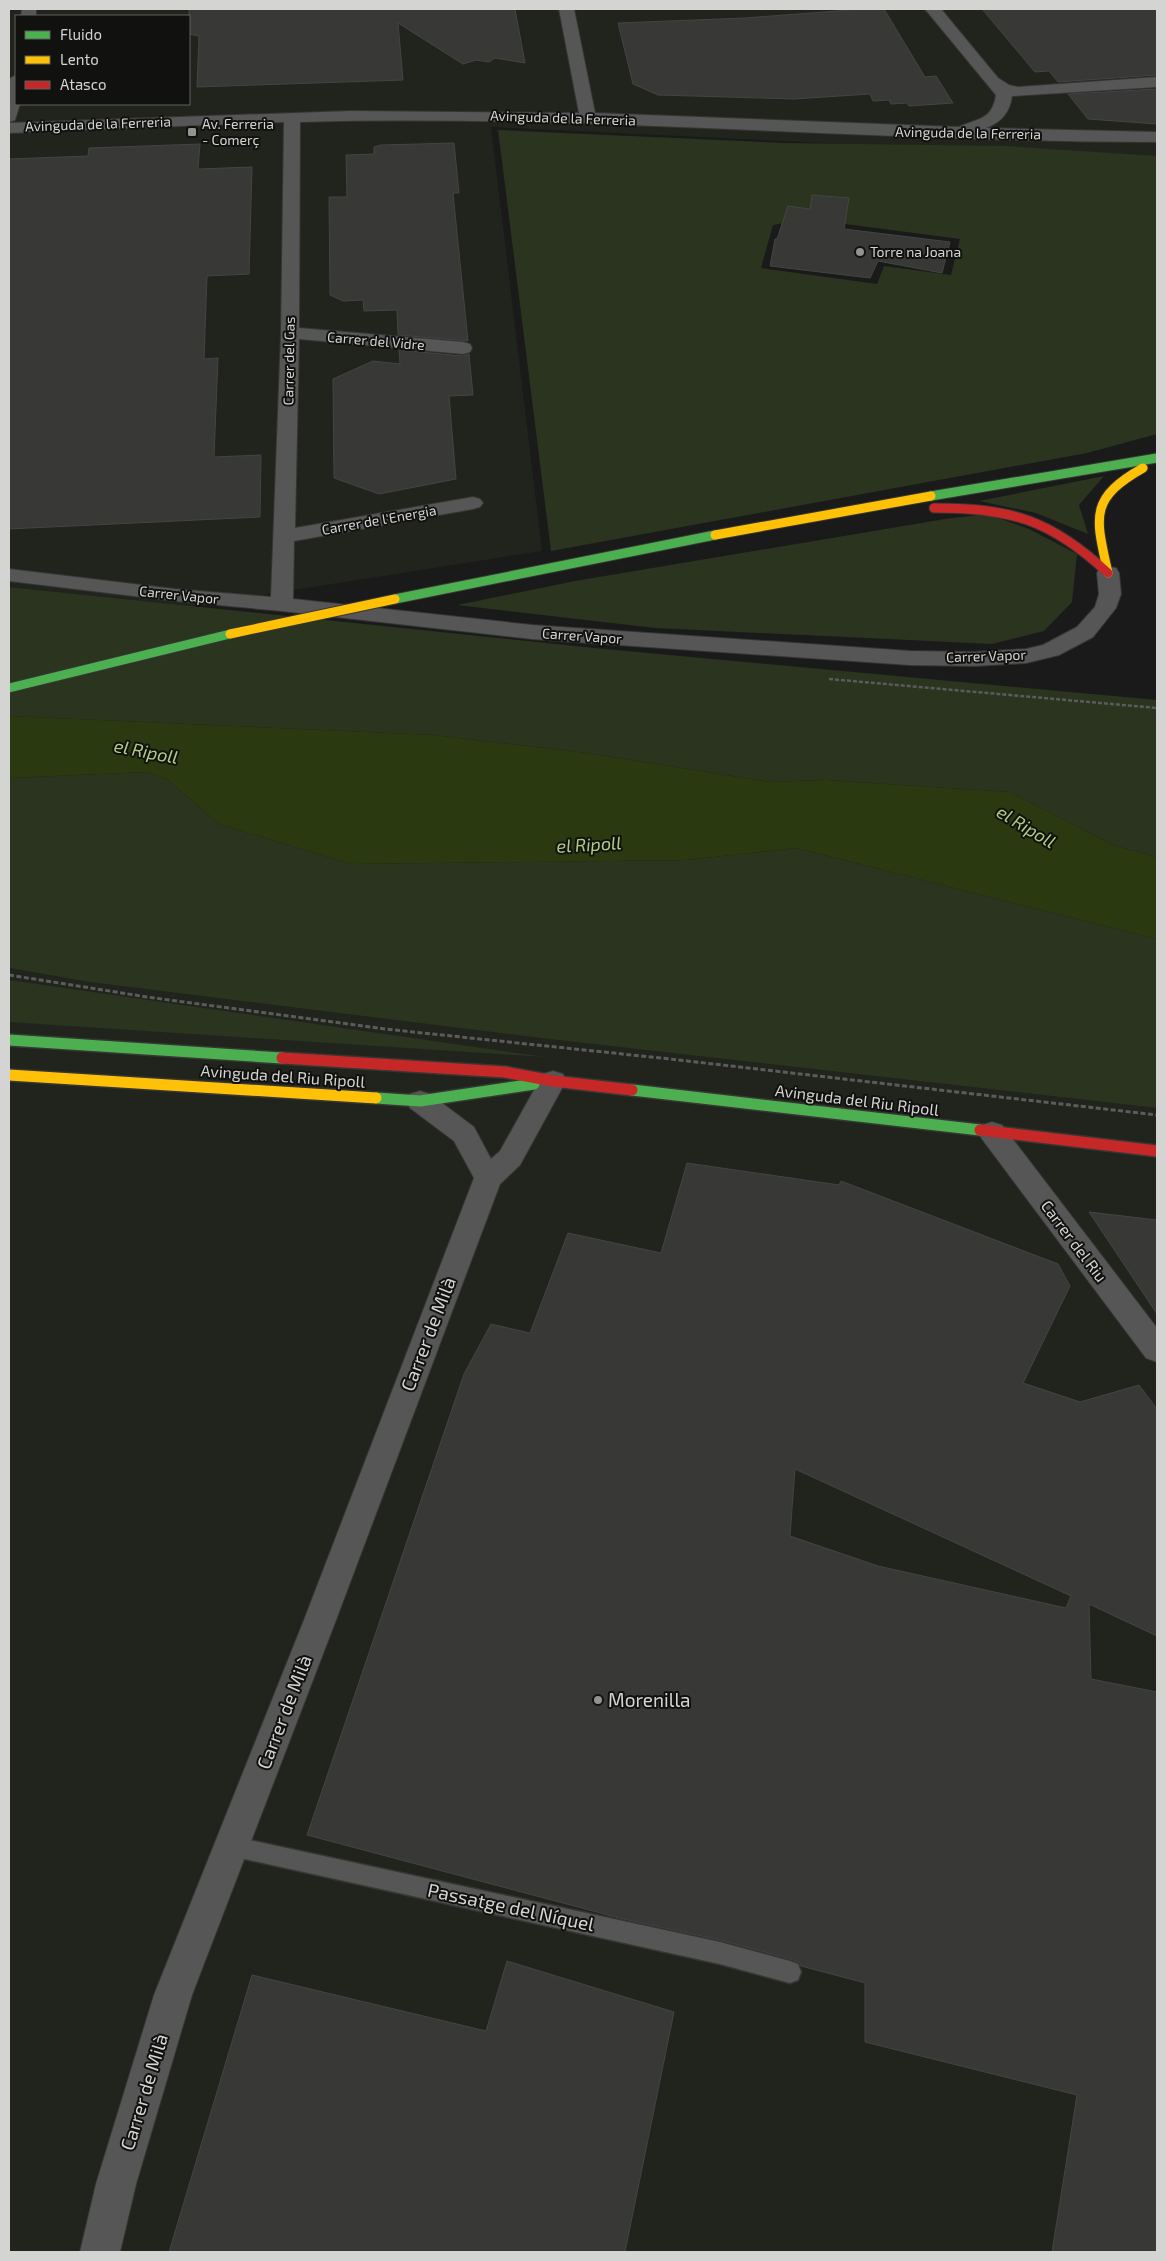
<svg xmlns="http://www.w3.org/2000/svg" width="1166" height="2261" font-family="'Exo 2',sans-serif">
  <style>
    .built { fill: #21241d; fill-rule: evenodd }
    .green { fill: #2b341e; fill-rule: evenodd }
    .water { fill: #2b3911 }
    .building { fill: #383837; stroke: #444; fill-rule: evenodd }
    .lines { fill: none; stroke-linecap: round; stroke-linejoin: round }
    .lane-casing { stroke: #363735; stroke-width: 3 }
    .street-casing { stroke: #363735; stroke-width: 2 }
    .fast-far1-casing { stroke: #363735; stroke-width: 11 }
    .fast-casing { stroke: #363735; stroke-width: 14 }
    .slow-far1-casing { stroke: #363735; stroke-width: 11 }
    .slow-casing { stroke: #363735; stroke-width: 14 }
    .jam-far1-casing { stroke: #363735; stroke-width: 11 }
    .jam-casing { stroke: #363735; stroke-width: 14 }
    .path-far1 { stroke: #5b5b5b; stroke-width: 2.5; stroke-dasharray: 4 2; stroke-linecap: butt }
    .path { stroke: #5b5b5b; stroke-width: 3; stroke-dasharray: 5 2.5; stroke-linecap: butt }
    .lane { fill: #565656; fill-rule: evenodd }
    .street { fill: #565656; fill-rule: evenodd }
    .fast-far1 { stroke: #4caf50; stroke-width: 9 }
    .fast { stroke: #4caf50; stroke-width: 11 }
    .slow-far1 { stroke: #ffc107; stroke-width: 9 }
    .slow { stroke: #ffc107; stroke-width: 11 }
    .jam-far1 { stroke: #c62828; stroke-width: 9 }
    .jam { stroke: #c62828; stroke-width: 11 }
    .fast-bridge-casing { stroke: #363735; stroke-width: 11; stroke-linecap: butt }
    .slow-bridge-casing { stroke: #363735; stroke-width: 11; stroke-linecap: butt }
    .fast-bridge { stroke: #4caf50; stroke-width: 9 }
    .slow-bridge { stroke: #ffc107; stroke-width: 9 }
    .poi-dot { fill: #939492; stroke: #111210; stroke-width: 2 }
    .labels { text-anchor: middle; stroke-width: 4; stroke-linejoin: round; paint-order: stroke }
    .far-street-label { font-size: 14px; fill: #d4d5d3; stroke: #111210 }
    .far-poi-label { font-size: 14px; fill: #d4d5d3; stroke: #111210; text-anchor: start }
    .street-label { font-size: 16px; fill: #d4d5d3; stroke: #111210 }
    .water-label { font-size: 18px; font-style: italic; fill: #b0cc84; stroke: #111210 }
    .near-street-label { font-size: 19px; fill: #d4d5d3; stroke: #111210 }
    .near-poi-label { font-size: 19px; fill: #d4d5d3; stroke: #111210; text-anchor: start }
  </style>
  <rect width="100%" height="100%" fill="#1a1a1a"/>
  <path class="built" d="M9,9H1157V159L491,127L542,551L191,606L9,587ZM16,16H189V104H16Z
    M9,968L89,982L540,1038L1157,1108V2252H9Z"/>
  <path class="green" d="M498,130L785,143L1005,146L1157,156V434L1087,453L551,551ZM807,219L960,239L951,275L884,266L877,284L761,268L773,225Z
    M1104,476L1079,505L1088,534L1036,513L979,501Z
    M987,514L1029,529L1077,554L1072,602L1044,631L992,644L655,628L457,605L575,581L945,519Z
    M9,587L584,647L1157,700V857L1113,845L1010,792L825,780L770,782L587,753L433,735L9,716Z
    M146,772L167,779L219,824L351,864L687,860L796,848L1157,939V1108L540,1038L89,982L9,968V778Z
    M9,980L545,1057L9,1022Z"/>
  <path class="water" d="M9,716L433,735L587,753L770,782L825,780L1010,792L1113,845L1157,857V939L796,848L687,860L351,864L219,824L167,779L146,772L9,778Z"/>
  <path class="building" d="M189,9H515L525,63L495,58L489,62L476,60L463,64L398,23L403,80L197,87L199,36L189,34Z
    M863,9H884L925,77L936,76L953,103L909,106L907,103L891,104L889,100L873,101L870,94L794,99L658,95L633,84L618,23L745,18Z
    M982,9H1157V75L1058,82L1049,71L1035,72Z
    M1157,89V124L1088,119L1068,94Z
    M454,143L459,193H453L468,341L398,335L397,310L364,311L363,300L343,301L330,295L329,197H347L346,155L374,154V147L381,145Z
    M200,144L198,169L252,167L249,274L207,276L204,359L218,358L214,457L261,455L260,517L9,529V159L88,156L89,148Z
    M812,195L849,198L844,229L950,242L942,273L878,261L870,278L770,266L775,239H777L788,206L810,209Z
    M399,350L463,356L469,354L473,395L449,396L456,479L379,494L334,478L333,379L373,361L400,364Z
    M687,1163L839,1185L841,1181L1058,1264L1070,1286L1023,1383L1080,1402L1139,1385L1157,1409V1636L1089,1604L1091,1679L1157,1692V2252H1052L1077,2095L865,2042V1983L801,1966L799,1962L790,1959L720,1940L623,1919L307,1835L464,1374L491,1324L530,1333L568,1233L661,1253ZM795,1469L1071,1596L1066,1608L878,1566L790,1536Z
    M1089,1212L1157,1220V1314Z
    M507,1961L674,2012L625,2252H169L252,1975L486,2031Z"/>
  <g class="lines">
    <defs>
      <path id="lane" d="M231,1836L720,1942L790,1961L798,1964L801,1972L798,1980L790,1983L720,1964L231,1856L224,1853L221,1846L224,1839Z"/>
      <path id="street" d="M22,9H36V16H21Z
        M559,9H574L595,113L959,127C977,118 992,121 996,95L925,9H941L998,78L1009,85L1018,87L1157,77V87L1012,96C1010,112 1002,122 986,128L1157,132V142C871,142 586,114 300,122L299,328L463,342L470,344L472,348L470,352L463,354L299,339L295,528L473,497L480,499L483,503L480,507L473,509L294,541L293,599L532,625L910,651L974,652L1026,649L1043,645L1077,627L1095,607L1099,594L1097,573L1100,568L1108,567L1116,568L1119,573L1121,594L1116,608L1093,637L1059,655L1051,657L1026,663L974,666L910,665L532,639L282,611L175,601L9,581V569L175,589L271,597L281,333L284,122L9,133V123L351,111L579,113Z
        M16,75V104H20L15,120L9,122V79Z
        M553,1071L563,1074L566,1081L520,1165L500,1184L336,1620L192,1995L136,2184L120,2252H80L96,2184L154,1995L304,1620L474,1178L454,1141L410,1108L406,1101L410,1094L420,1091L430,1094L474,1127L491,1159L500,1151L543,1074Z
        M992,1122L1002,1125L1157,1328V1362L1146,1358L982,1139L978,1132L982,1125Z"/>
      <path id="fast-far1" d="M931,496L1157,458
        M395,599L715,535"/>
      <path id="fast" d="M9,1040L282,1058
        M632,1090L980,1130
        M376,1098L420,1101L534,1084"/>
      <path id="slow-far1" d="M715,535L931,496
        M1108,573C1096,518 1088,499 1143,468"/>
      <path id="slow" d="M9,1075L376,1098"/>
      <path id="jam-far1" d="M934,508C1012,508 1051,520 1108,573"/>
      <path id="jam" d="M282,1058L505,1072L553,1081L632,1090
        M980,1130L1157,1151"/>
    </defs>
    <use href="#lane" class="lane-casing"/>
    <use href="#street" class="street-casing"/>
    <use href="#fast-far1" class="fast-far1-casing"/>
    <use href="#fast" class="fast-casing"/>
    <use href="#slow-far1" class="slow-far1-casing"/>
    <use href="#slow" class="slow-casing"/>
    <use href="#jam-far1" class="jam-far1-casing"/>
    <use href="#jam" class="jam-casing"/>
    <path class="path-far1" d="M829,679L1157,708"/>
    <path class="path" d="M9,975L147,997L385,1029L670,1059L1157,1115"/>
    <use href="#lane" class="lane"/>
    <use href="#street" class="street"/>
    <use href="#fast-far1" class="fast-far1"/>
    <use href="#fast" class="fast"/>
    <use href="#slow-far1" class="slow-far1"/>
    <use href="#slow" class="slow"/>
    <use href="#jam-far1" class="jam-far1"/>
    <use href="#jam" class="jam"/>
    <defs>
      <path id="fast-bridge" d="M9,688L230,634"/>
      <path id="slow-bridge" d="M230,634L395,599"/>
    </defs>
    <use href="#fast-bridge" class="fast-bridge-casing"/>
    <use href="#slow-bridge" class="slow-bridge-casing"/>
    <use href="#fast-bridge" class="fast-bridge"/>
    <use href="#slow-bridge" class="slow-bridge"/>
  </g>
  <g class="poi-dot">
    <rect x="187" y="127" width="10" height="10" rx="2.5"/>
    <circle cx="860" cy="252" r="5"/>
    <circle cx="598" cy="1700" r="5"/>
  </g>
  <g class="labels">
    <g class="far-street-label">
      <text transform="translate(563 118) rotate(2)" y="5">Avinguda de la Ferreria</text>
      <text transform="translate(98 124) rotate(-2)" y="5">Avinguda de la Ferreria</text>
      <text transform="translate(968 133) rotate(1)" y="5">Avinguda de la Ferreria</text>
      <text transform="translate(376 341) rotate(5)" y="5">Carrer del Vidre</text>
      <text transform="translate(289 361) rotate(-89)" y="5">Carrer del Gas</text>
      <text transform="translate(379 520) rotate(-10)" y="5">Carrer de l'Energia</text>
      <text transform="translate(179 595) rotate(6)" y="5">Carrer Vapor</text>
      <text transform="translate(582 636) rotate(4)" y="5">Carrer Vapor</text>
      <text transform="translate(986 656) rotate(-2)" y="5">Carrer Vapor</text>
    </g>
    <g class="far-poi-label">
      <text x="202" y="129">Av. Ferreria<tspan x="202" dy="16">- Comerç</tspan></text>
      <text x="870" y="257">Torre na Joana</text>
    </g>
    <g class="street-label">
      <text transform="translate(283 1076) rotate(4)" y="6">Avinguda del Riu Ripoll</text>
      <text transform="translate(857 1100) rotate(7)" y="6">Avinguda del Riu Ripoll</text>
      <text transform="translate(1074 1241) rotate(53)" y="6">Carrer del Riu</text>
    </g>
    <g class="water-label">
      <text transform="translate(146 752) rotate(11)" y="6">el Ripoll</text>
      <text transform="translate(1026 827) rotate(31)" y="6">el Ripoll</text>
      <text transform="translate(589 845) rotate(-3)" y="6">el Ripoll</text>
    </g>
    <g class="near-street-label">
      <text transform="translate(428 1334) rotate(-69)" y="7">Carrer de Milà</text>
      <text transform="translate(284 1712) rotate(-69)" y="7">Carrer de Milà</text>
      <text transform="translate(511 1907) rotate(12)" y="7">Passatge del Níquel</text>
      <text transform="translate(144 2092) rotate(-73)" y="7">Carrer de Milà</text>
    </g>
    <g class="near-poi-label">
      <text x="608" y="1707">Morenilla</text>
    </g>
  </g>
  <rect width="1166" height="2261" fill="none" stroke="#d4d5d3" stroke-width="20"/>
  <rect x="15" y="15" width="175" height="90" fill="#111210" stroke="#5f605e"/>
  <rect x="25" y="31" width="25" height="8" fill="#4caf50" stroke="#5f605e"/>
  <text x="60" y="40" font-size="15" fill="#d4d5d3">Fluido</text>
  <rect x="25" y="56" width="25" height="8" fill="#ffc107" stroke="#5f605e"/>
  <text x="60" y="65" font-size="15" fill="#d4d5d3">Lento</text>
  <rect x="25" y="81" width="25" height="8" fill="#c62828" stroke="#5f605e"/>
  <text x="60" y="90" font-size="15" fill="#d4d5d3">Atasco</text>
</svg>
